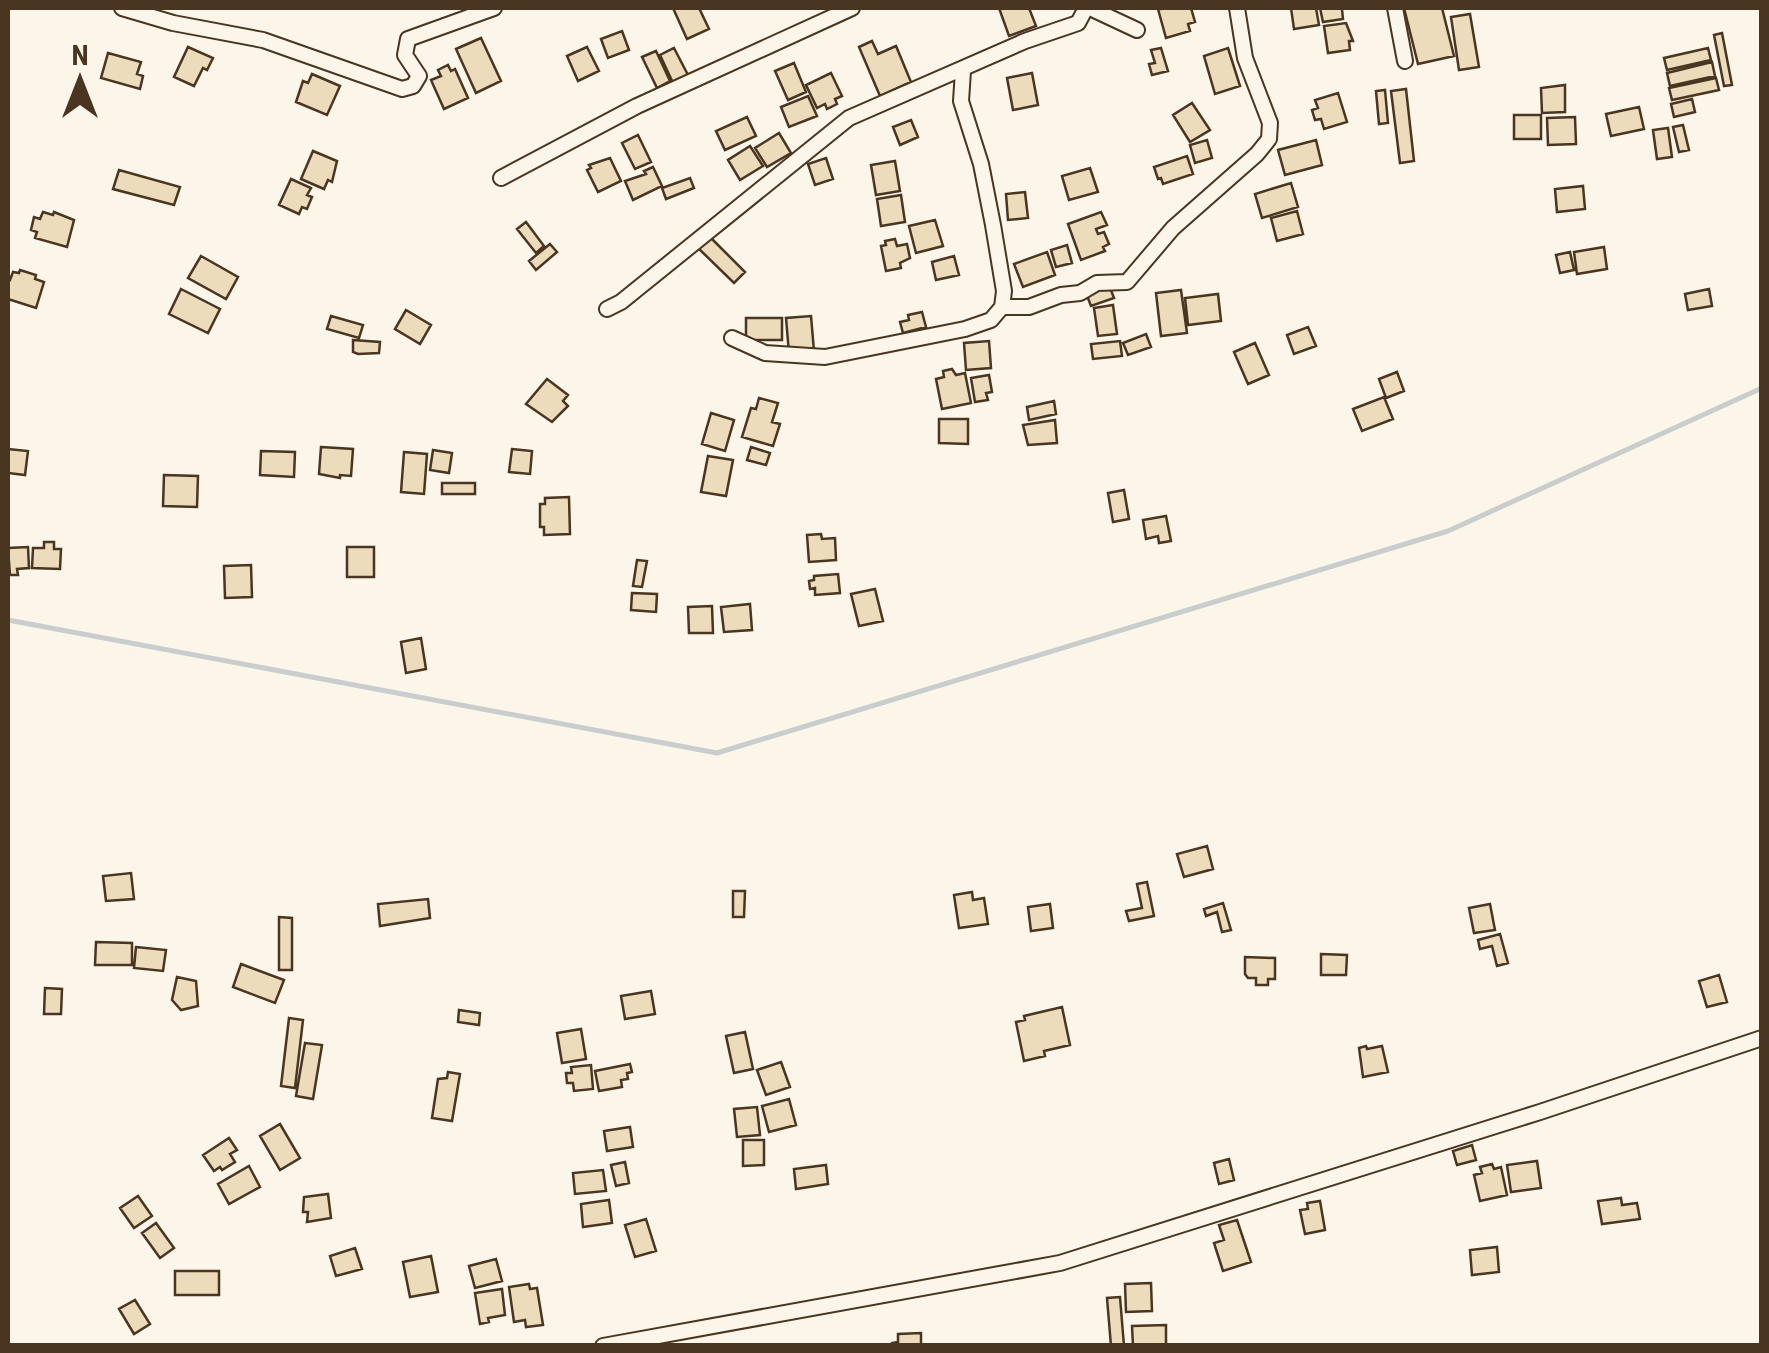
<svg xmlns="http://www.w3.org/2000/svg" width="1769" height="1353" font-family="'Roboto Condensed',sans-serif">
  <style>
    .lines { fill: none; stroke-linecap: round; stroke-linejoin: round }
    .stream { stroke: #c9cecd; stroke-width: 5 }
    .building { fill: #ecdcbc; stroke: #4a3520; stroke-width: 2.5 }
    .minor-casing { stroke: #4a3520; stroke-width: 18 }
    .minor { stroke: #fbf6e9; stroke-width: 14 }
  </style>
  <rect width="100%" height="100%" fill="#fbf6e9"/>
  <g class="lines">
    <path class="stream" d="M8,620L717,753L1448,531L1762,388"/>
  </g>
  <path class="building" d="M673,8H699L709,29L687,39Z
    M999,8H1029L1036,26L1009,36Z
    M1184,8H1191L1195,22L1188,24L1190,31L1166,38L1158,9Z
    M1291,8H1316L1319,25L1294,29Z
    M1320,8H1348L1342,9L1343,19L1323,22Z
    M1404,8H1442L1454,56L1418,64Z
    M1470,14L1479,67L1459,70L1451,17Z
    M1346,23L1353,41H1349L1350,50L1328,53L1324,26Z
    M622,31L629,50L608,58L601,39Z
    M1722,33L1732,85L1724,86L1714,35Z
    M481,38L501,81L476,93L456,49Z
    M872,41L878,54L896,46L911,82L880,96L859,47Z
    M188,47L213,58L207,70L203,68L194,86L174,77Z
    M587,47L599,71L578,81L567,56Z
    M674,48L689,77L674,85L660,55Z
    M1161,48L1168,71L1152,75L1149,64L1155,63L1151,50Z
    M1228,48L1240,86L1215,94L1204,56Z
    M1708,48L1711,60L1667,70L1664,58Z
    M656,51L670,81L657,88L642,57Z
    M108,53L141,62L137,74L143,76L140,89L101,78Z
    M1712,62L1715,76L1670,86L1667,73Z
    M794,63L806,92L788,100L775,71Z
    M448,65L451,71L455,69L468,98L444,109L431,80L441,76L438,70Z
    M831,73L842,96L835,99L837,104L827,109L825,104L817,108L806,85Z
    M1032,73L1038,105L1013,110L1007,78Z
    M312,74L340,86L327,115L296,102L303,81L308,83Z
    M1716,78L1719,90L1672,100L1669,88Z
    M1565,85V112L1542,113L1541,88Z
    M1406,89L1414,161L1400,163L1391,91Z
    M1385,90L1388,123L1379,124L1376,91Z
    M1338,93L1347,122L1324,129L1321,119L1315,120L1312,110L1318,108L1315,100Z
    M808,96L817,116L789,127L781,107Z
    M1692,99L1695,112L1674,117L1671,104Z
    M1192,103L1210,130L1190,142L1173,115Z
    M1639,107L1644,129L1611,136L1606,114Z
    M1514,115H1541V139H1514Z
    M747,117L756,136L725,150L716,131Z
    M1575,117L1576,144L1548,145L1547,118Z
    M911,120L918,137L900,145L893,127Z
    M1683,125L1689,150L1679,152L1673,127Z
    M1668,128L1672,157L1657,159L1653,130Z
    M779,133L791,153L767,167L755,148Z
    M638,135L651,162L635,169L622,143Z
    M1207,140L1212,158L1195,163L1190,145Z
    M1316,140L1322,165L1285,175L1278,150Z
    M750,146L763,166L740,180L728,160Z
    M313,151L337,161L332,182L328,180L324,189L301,179Z
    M1187,156L1193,174L1163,184L1161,178L1158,179L1154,167Z
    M610,158L621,181L598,192L587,170L591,168L589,165Z
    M826,158L833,179L815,185L808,164Z
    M895,161L900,191L876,195L871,165Z
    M653,167L662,186L633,200L625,181L646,174L644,171Z
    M1090,168L1098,192L1069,200L1062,176Z
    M119,170L180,187L174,205L113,189Z
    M690,178L694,188L666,199L662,188Z
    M291,179L311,188L307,195L312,197L307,209L302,207L299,214L279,205Z
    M1291,183L1298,207L1262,218L1255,194Z
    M1583,186L1585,209L1557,212L1555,189Z
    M1025,192L1028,218L1008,220L1006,194Z
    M901,195L905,222L881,226L877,199Z
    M1297,211L1303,234L1277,241L1271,218Z
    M43,212L53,215L54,212L74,220L67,247L35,238L37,232L31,230L34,217L40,219Z
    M1101,212L1107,225L1096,229L1098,234L1104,232L1109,244L1103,247L1105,251L1081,260L1068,224Z
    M935,220L943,246L916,253L909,226Z
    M526,222L544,246L536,253L517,229Z
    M707,234L745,272L734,283L695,245Z
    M895,239L897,246L907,244L910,258L900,263L901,268L886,271L881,246L886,245L885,241Z
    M550,244L557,252L536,270L529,261Z
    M1067,245L1072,263L1056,267L1051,250Z
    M1604,247L1607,269L1577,274L1574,252Z
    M1047,252L1055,275L1023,287L1014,264Z
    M1570,252L1574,270L1560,273L1556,255Z
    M201,256L238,277L226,299L188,278Z
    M954,256L959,275L936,280L932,262Z
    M20,270L36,275L35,279L44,282L36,308L8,299V279L10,280L13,272L19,273Z
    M1109,285L1114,298L1091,306L1086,293Z
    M181,289L220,309L208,333L169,314Z
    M1709,289L1712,306L1688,310L1685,294Z
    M1181,290L1187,333L1161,336L1156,293Z
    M1218,294L1221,321L1188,325L1185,298Z
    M1113,305L1117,334L1098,336L1094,308Z
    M406,310L431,325L420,344L395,329Z
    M922,312L926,327L903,333L900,322L909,320L908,315Z
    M331,316L363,325L359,338L327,329Z
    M811,316L814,351L789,353L786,318Z
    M746,318H782V340H746Z
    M1308,327L1316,346L1294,354L1287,335Z
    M1146,334L1151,347L1128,355L1123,343Z
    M353,340L380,342L379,353L358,354L353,352Z
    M989,341L991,368L966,370L964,343Z
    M1120,341L1122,356L1093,359L1091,344Z
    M1255,343L1269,375L1248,384L1234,352Z
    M952,369L956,375L965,373L971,403L942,409L936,379L944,377L943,371Z
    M1397,372L1404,391L1386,398L1379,379Z
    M989,375L992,392L986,393L988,400L975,402L971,378Z
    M547,379L568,395L563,401L568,406L552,422L526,404Z
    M1384,397L1393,419L1362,431L1353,409Z
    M759,398L778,403L772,422L780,424L773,446L742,437L751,408L756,409Z
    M1054,401L1056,414L1029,420L1027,407Z
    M711,413L734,420L725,451L702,444Z
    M939,419H968V444L939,443Z
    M1055,420L1057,443L1028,445L1023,425Z
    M321,447L353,449L351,476L340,475V478L319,474Z
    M751,447L770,453L766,465L747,460Z
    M8,449L28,451L25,475L8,473Z
    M512,449L532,451L530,474L509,472Z
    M433,450L452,453L449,473L430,470Z
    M261,451L295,452L294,477L260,475Z
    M404,452L427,454L424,494L401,492Z
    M708,456L733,460L726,496L701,492Z
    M164,475L198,476L197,507L163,506Z
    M442,483H475V494H442Z
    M1124,490L1129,519L1113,522L1108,493Z
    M569,497L570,534L544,535V527H540V504H545V498Z
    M1166,516L1171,541L1159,543L1158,536L1146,539L1143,520Z
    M821,534L822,539L835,538L836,560L809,562L807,535Z
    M44,542H54V549H61L60,569L32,568L33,548H44Z
    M28,547L29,568L17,569L18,575H10L8,548Z
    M347,547H374V577H347Z
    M637,560L647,561L642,587L633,586Z
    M251,565L252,597L225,598L224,566Z
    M838,574L840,593L815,595V588L810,589L809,581L814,580V576Z
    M875,589L883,621L859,626L851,594Z
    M632,593L657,594L656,612L631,610Z
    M750,604L752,630L724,632L721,607Z
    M712,606L713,633H689L688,607Z
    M421,638L426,669L406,673L401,642Z
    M1207,846L1213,869L1184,877L1177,854Z
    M131,873L134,899L106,901L103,876Z
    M1147,882L1154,916L1129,921L1126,911L1142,908L1137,884Z
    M733,891H745L744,917H733Z
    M972,892L973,900L984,898L988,924L959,928L954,895Z
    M428,899L430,918L380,926L378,904Z
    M1223,903L1231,930L1222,932L1217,912L1206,916L1204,909Z
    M1050,904L1053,928L1031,931L1028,907Z
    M1490,904L1495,930L1474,933L1469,908Z
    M279,917L292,918V970H279Z
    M1500,934L1508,963L1497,966L1492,946L1480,949L1478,940Z
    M96,942L132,943V965H95Z
    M136,947L166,950L163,971L134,968Z
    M1321,954L1347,955L1346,975H1321Z
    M1245,957L1275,958V979H1268V985H1256V978H1248L1245,974Z
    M241,964L284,980L275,1003L233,987Z
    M1719,975L1727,1002L1707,1007L1699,981Z
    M177,977L196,981L198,1006L181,1010L172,1000Z
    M45,988L62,989L61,1014H44Z
    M651,991L655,1014L625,1019L621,996Z
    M1062,1007L1070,1045L1044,1051L1045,1056L1024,1061L1016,1022L1025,1020L1024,1016Z
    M459,1010L480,1013L479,1025L458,1022Z
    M289,1018L303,1020L295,1088L281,1086Z
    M581,1029L586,1059L562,1063L557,1033Z
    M745,1032L753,1069L734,1073L726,1036Z
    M305,1043L322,1045L313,1099L296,1096Z
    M1366,1046L1367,1049L1382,1046L1388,1072L1363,1077L1359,1048Z
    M781,1062L790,1087L766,1095L757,1070Z
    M630,1064L632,1072L627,1073L628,1079L621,1080L622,1087L599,1091L595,1071Z
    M591,1065L593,1089L574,1091L573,1083H567L566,1073H572L571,1067Z
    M448,1072L460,1074L452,1121L432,1118L438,1079L447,1078Z
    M789,1099L796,1125L769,1132L762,1106Z
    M757,1107L760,1135L737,1137L734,1109Z
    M280,1124L300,1158L280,1170L260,1136Z
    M630,1127L633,1147L607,1151L604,1131Z
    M229,1138L237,1150L230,1154L235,1162L222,1170L220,1167L214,1171L203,1155Z
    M743,1140H764V1165L743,1166Z
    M1472,1145L1476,1160L1457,1165L1453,1151Z
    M1229,1159L1234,1180L1219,1184L1214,1163Z
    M1537,1161L1541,1188L1511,1192L1507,1165Z
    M625,1162L629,1183L616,1186L611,1165Z
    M1492,1164L1494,1169L1501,1167L1507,1195L1480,1201L1474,1175L1482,1173L1480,1167Z
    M826,1165L828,1184L796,1189L794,1169Z
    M249,1166L260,1187L229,1204L218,1184Z
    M603,1170L606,1191L575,1194L573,1173Z
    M328,1194L331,1218L307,1222L308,1212H303L304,1197Z
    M138,1196L152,1216L134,1228L120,1208Z
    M1621,1198L1622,1205L1637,1203L1640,1219L1602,1224L1598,1201Z
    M609,1200L612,1223L583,1227L581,1204Z
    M1320,1201L1325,1230L1305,1234L1300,1210L1308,1209L1307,1203Z
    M646,1219L656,1251L635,1257L625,1225Z
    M1237,1220L1251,1262L1223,1271L1214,1243L1224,1240L1219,1225Z
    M156,1223L174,1248L160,1258L142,1233Z
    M1497,1247L1499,1272L1472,1275L1470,1250Z
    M355,1248L362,1269L336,1276L330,1256Z
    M431,1256L438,1292L410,1297L403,1262Z
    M496,1259L502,1281L475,1288L469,1266Z
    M175,1271H219V1295H175Z
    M1151,1283L1152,1311L1126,1312L1125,1284Z
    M529,1284L530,1289L537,1288L543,1325L526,1327L525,1320L514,1322L509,1287Z
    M502,1289L505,1315L488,1318L489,1322L480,1324L475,1293Z
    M1120,1297L1124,1346H1111L1107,1298Z
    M135,1300L150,1324L134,1334L119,1309Z
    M1166,1325V1346H1133L1132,1326Z
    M921,1333V1346H892V1343L898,1342V1334Z"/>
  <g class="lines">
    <defs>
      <path id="minor" d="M122,8L173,23L263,40L402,89L413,86L419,76L405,55L408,39L494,8
        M1090,8L1137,30
        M1395,8L1405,61
        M501,178L637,106L852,8
        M1002,307H1029L1061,295L1080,293L1097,283L1127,282L1173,228L1257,154L1269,139L1270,123L1245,58L1237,8
        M607,309L621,302L849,118L1025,41L1078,23L1086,8
        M732,338L765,353L825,357L965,329L991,320L1002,307L1004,291L993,225L981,164L961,101L963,71
        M603,1346L1060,1263L1540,1112L1762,1038"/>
    </defs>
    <use href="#minor" class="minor-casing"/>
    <use href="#minor" class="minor"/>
  </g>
  <rect width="1769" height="1353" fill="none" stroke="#4a3520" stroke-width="20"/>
  <g transform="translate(80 80)" stroke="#fbf6e9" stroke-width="8" paint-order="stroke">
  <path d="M0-8L18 38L0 25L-18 38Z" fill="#4a3520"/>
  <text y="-15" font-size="28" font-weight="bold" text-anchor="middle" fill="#4a3520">N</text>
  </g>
</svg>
